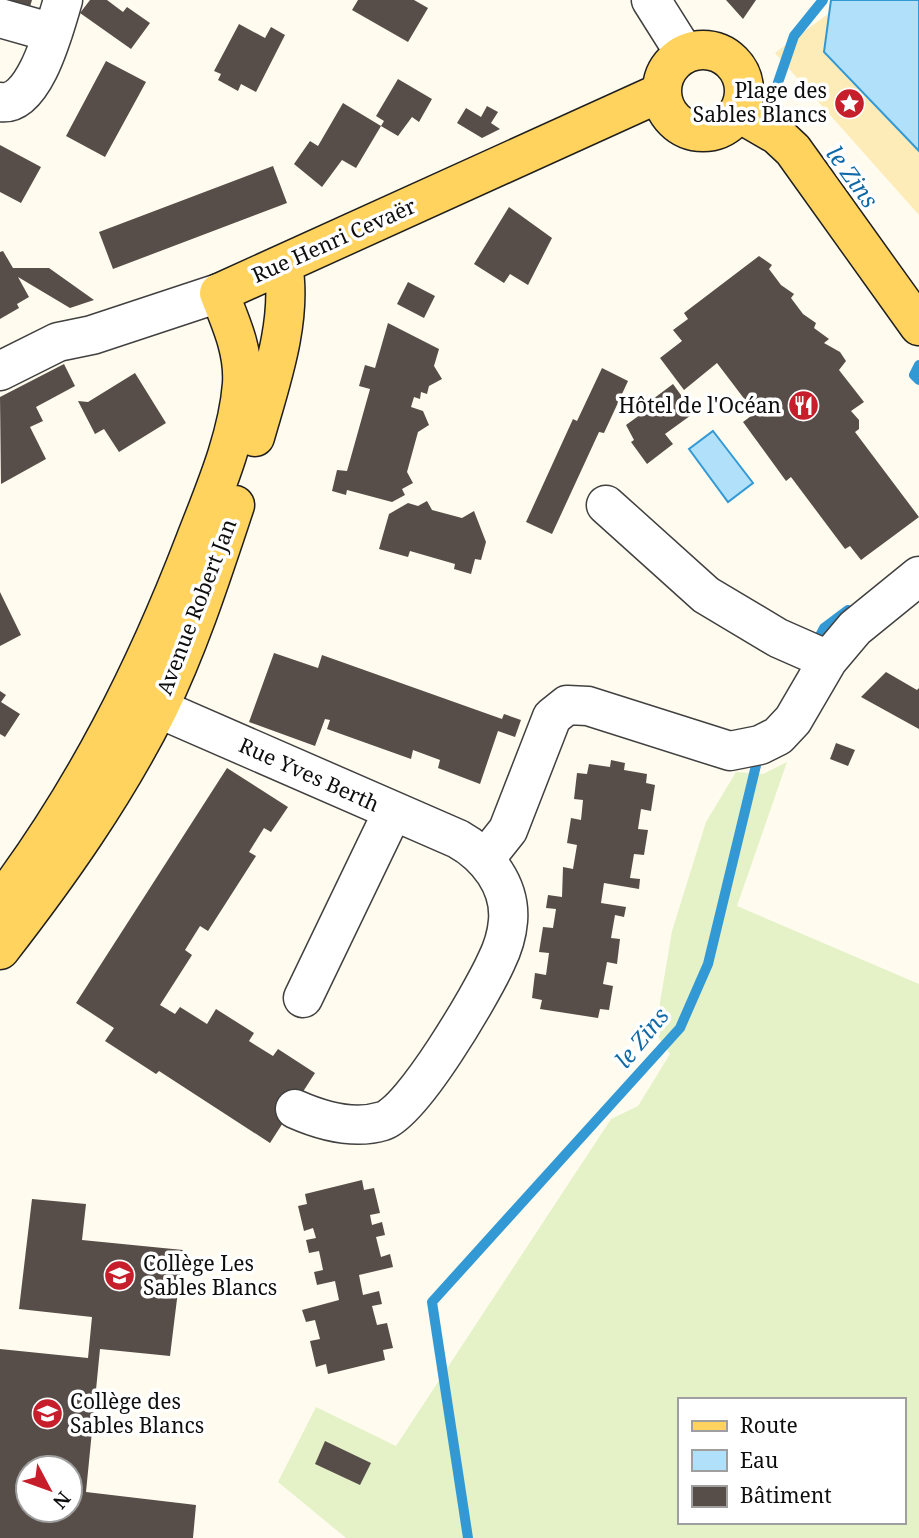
<svg xmlns="http://www.w3.org/2000/svg" width="919" height="1538" font-family="'Noto Serif',serif">
  <style>
    .sand { fill: #feecb8 }
    .pitch { fill: #e5f2c8; fill-rule: evenodd }
    .water { fill: #b0e0fa; stroke: #3399d5; stroke-width: 2 }
    .lines { fill: none; stroke-linecap: round; stroke-linejoin: round }
    .stream { stroke: #3399d5; stroke-width: 10 }
    .building { fill: #574e49; fill-rule: evenodd }
    .minor-casing { stroke: #414141; stroke-width: 41 }
    .major-casing { stroke: #1f1f1f; stroke-width: 41 }
    .minor { stroke: #fff; stroke-width: 38 }
    .major { stroke: #ffd35e; stroke-width: 38 }
    .labels { text-anchor: middle; stroke-width: 7; stroke-linejoin: round; paint-order: stroke }
    .poi-label { font-size: 21px; fill: #0e0e0e; stroke: #fff; text-anchor: end }
    .street-label { font-size: 21px; fill: #0e0e0e; stroke: #fff }
    .water-label { font-size: 23px; font-style: italic; fill: #106aa7; stroke: #fff }
  </style>
  <rect width="100%" height="100%" fill="#fffbee"/>
  <path class="sand" d="M847,0H919V215L775,53Z"/>
  <path class="pitch" d="M787,762L737,906L919,984V1538H346L278,1482L316,1407L396,1446L611,1119L638,1106L670,1054L655,1032L672,931L706,822L736,772L763,774ZM679,1400H903V1522H679Z"/>
  <path class="water" d="M831,0H919V151L824,52Z
    M713,431L753,483L728,502L689,449Z"/>
  <g class="lines">
    <path class="stream" d="M792,128L772,100L794,36L823,0
      M919,365L914,375L919,380
      M814,647L824,628L848,610
      M468,1538L432,1302L680,1028L708,964L759,753"/>
  </g>
  <path class="building" d="M0,0H32L29,10Z
    M90,0H107L123,12L127,7L150,23L131,49L80,13Z
    M358,0H414L428,8L408,42L352,10Z
    M726,0H756L743,19Z
    M239,24L265,38L271,27L285,35L256,92L241,84L238,91L218,80L221,74L214,71Z
    M106,61L146,82L105,157L66,136Z
    M398,79L432,99L419,122L412,117L398,136L381,126L356,168L342,160L322,187L294,164L310,141L318,146L343,103L381,126L384,121L376,116Z
    M487,106L498,112L491,123L500,129L482,138L457,123L466,108L481,117Z
    M0,145L41,167L21,203L0,192Z
    M273,166L287,203L113,269L99,232Z
    M509,207L552,238L528,285L510,274L504,283L474,264Z
    M3,251L13,268H49L94,300L70,308L18,277L29,297L17,304L19,308L0,319V252Z
    M759,256L772,265L769,269L781,285L794,294L791,298L803,314L816,323L814,328L829,339L824,343L840,352L846,361L839,370L864,402L851,411L859,420V429L855,432L919,517L861,560L850,546L845,549L791,477L786,481L743,422L755,413L717,363L684,390L660,358L682,341L673,330L688,319L684,313Z
    M408,282L435,296L424,318L397,304Z
    M388,323L439,349L434,366L442,379L429,386L427,394L421,392L420,399L414,397L411,407L423,411L429,425L418,432L407,472L413,483L402,489L405,495L392,502L347,490L346,495L332,491L337,470L347,471L370,389L359,386L365,365L375,368Z
    M64,364L75,386L36,407L43,421L30,427L46,459L1,484L0,397Z
    M602,368L628,381L604,433L599,432L552,534L526,522L573,419L577,421Z
    M135,373L166,423L119,452L104,429L95,434L78,401L88,402Z
    M673,384L694,413L665,434L673,444L647,464L631,442L634,440L626,425L644,412L641,408Z
    M427,501L432,510L462,518L474,511L486,542L481,560L475,559L471,574L454,569L455,564L410,551L408,557L379,549L389,514L408,503L418,506Z
    M0,592L21,635L0,646Z
    M274,653L318,668L322,655L502,719L504,714L521,720L515,737L498,731L480,784L438,768L440,760L413,750L411,759L327,729L330,720L325,719L315,746L249,722Z
    M886,672L917,690L919,688V729L861,697Z
    M0,691L6,695L1,702L20,714L5,737L0,734Z
    M836,743L855,750L848,766L830,759Z
    M611,760L625,763L624,770L647,774L646,783L655,785L651,811L641,809L638,829L648,830L644,855L634,854L630,878L640,879L639,889L604,883L601,903L626,907L624,917L615,915L611,938L620,939L617,964L607,962L603,984L613,986L609,1010L600,1009L598,1018L540,1009L542,1000L532,998L535,973L546,975L549,953L539,952L543,927L553,928L556,909L546,908L548,895L562,897L563,867L573,869L577,845L567,843L571,818L581,820L583,800L574,799L577,773L587,774L589,764L610,767Z
    M227,768L288,807L271,832L264,828L249,852L256,856L208,931L200,926L185,950L192,955L160,1005L175,1014L180,1007L207,1024L216,1009L254,1033L249,1041L273,1056L278,1049L315,1073L270,1143L159,1071L156,1074L105,1041L114,1028L76,1003Z
    M362,1180L364,1190L374,1188L380,1213L370,1215L372,1225L382,1222L385,1235L376,1237L381,1257L390,1254L393,1267L359,1275L363,1295L379,1291L382,1304L372,1306L377,1325L387,1323L393,1348L383,1350L385,1360L328,1374L326,1364L316,1367L310,1341L320,1339L315,1320L306,1322L302,1310L339,1300L335,1281L317,1285L314,1272L323,1270L319,1251L309,1253L306,1240L316,1238L313,1228L304,1231L298,1206L307,1204L305,1194Z
    M32,1199L86,1204L82,1240L183,1250L170,1356L100,1349L86,1492L196,1505L193,1538H0V1349L88,1358L92,1317L19,1309ZM28,1468H70V1510H28Z
    M325,1441L371,1463L360,1485L315,1464Z"/>
  <g class="lines">
    <defs>
      <path id="minor" d="M651,0L685,54
        M0,18L53,33
        M0,102C35,108 55,26 63,0
        M0,371L58,342L92,335L219,293
        M606,505L706,595L778,638L828,660
        M130,696L458,839C487,855 511,886 508,921C507,934 502,950 496,962C482,993 412,1113 383,1121C354,1130 322,1121 295,1109
        M485,859L508,830L552,717L567,705L588,706L730,751L760,745L778,736L793,720L828,660L855,628L919,576
        M303,998L392,813"/>
      <path id="major" d="M662 91a41 41 0 1 1 82 0a41 41 0 1 1-82 0Z
        M739,113L777,135L793,150L919,326
        M255,437C270,384 293,320 283,265
        M0,903C84,792 145,671 195,541C214,492 238,437 242,384C244,351 231,323 219,293L662,92
        M0,950C59,874 115,795 158,709C190,643 212,574 235,505"/>
    </defs>
    <use href="#minor" class="minor-casing"/>
    <use href="#major" class="major-casing"/>
    <use href="#minor" class="minor"/>
    <use href="#major" class="major"/>
  </g>
  <defs>
    <symbol id="sight-disc" viewBox="-11 -11 22 22"><circle r="9.5" fill="#c61e2b" stroke="#fff"/><path d="M0-6L1.8-2.2L6-1.7L2.9 1.2L3.7 5.4L0 3.3L-3.7 5.4L-2.9 1.2L-6-1.7L-1.8-2.2Z" fill="#fff"/></symbol>
    <symbol id="restaurant-disc" viewBox="-11 -11 22 22"><circle r="9.5" fill="#c61e2b" stroke="#fff"/><path d="M-5-6h1v4h1v-4h1v4h1v-4h1v5L-1.5 .5V6h-2V.5L-5-1ZM5-6V6H3V1.5H1.5Q1.5-4 5-6Z" fill="#fff"/></symbol>
    <symbol id="school-disc" viewBox="-11 -11 22 22"><circle r="9.5" fill="#c61e2b" stroke="#fff"/><path d="M0-5L7-2L0 1L-7-2ZM-4 1L0 2.5L4 1V4Q0 6-4 4Z" fill="#fff"/></symbol>
  </defs>
  <g fill-rule="evenodd">
    <use href="#sight-disc" x="832" y="86" width="35" height="35"/>
    <use href="#restaurant-disc" x="786" y="388" width="35" height="35"/>
    <use href="#school-disc" x="102" y="1258" width="35" height="35"/>
    <use href="#school-disc" x="30" y="1396" width="35" height="35"/>
  </g>
  <g class="labels">
    <g class="poi-label">
      <text x="827" y="98">Plage des<tspan x="827" dy="24">Sables Blancs</tspan></text>
      <text x="781" y="413">Hôtel de l'Océan</text>
      <text x="143" y="1271" text-anchor="start">Collège Les<tspan x="143" dy="24">Sables Blancs</tspan></text>
      <text x="70" y="1409" text-anchor="start">Collège des<tspan x="70" dy="24">Sables Blancs</tspan></text>
    </g>
    <g class="street-label">
      <text transform="translate(334 241) rotate(-24)" y="7">Rue Henri Cevaër</text>
      <text transform="translate(197 607) rotate(-69)" y="7">Avenue Robert Jan</text>
      <text transform="translate(309 775) rotate(24)" y="7">Rue Yves Berth</text>
    </g>
    <g class="water-label">
      <text transform="translate(852 177) rotate(54)" y="8">le Zins</text>
      <text transform="translate(642 1038) rotate(-51)" y="8">le Zins</text>
    </g>
  </g>
  <rect x="678" y="1398" width="228" height="126" fill="#ffffff" stroke="#9f9f9f" stroke-width="2"/>
  <rect x="692" y="1421" width="35" height="10" fill="#ffd35e" stroke="#9f9f9f" stroke-width="2"/>
  <text x="740" y="1433" font-size="21" fill="#0e0e0e">Route</text>
  <rect x="692" y="1450" width="35" height="21" fill="#b0e0fa" stroke="#9f9f9f" stroke-width="2"/>
  <text x="740" y="1468" font-size="21" fill="#0e0e0e">Eau</text>
  <rect x="692" y="1486" width="35" height="21" fill="#574e49" stroke="#9f9f9f" stroke-width="2"/>
  <text x="740" y="1503" font-size="21" fill="#0e0e0e">Bâtiment</text>
  <g transform="translate(49 1489) rotate(131)"><circle r="33" fill="#ffffff" stroke="#9f9f9f" stroke-width="2"/>
  <path d="M0-5L12 26L0 18L-12 26Z" fill="#c61e2b"/>
  <text y="-10" font-size="19" font-weight="bold" text-anchor="middle" fill="#0e0e0e">N</text>
  </g>
</svg>
